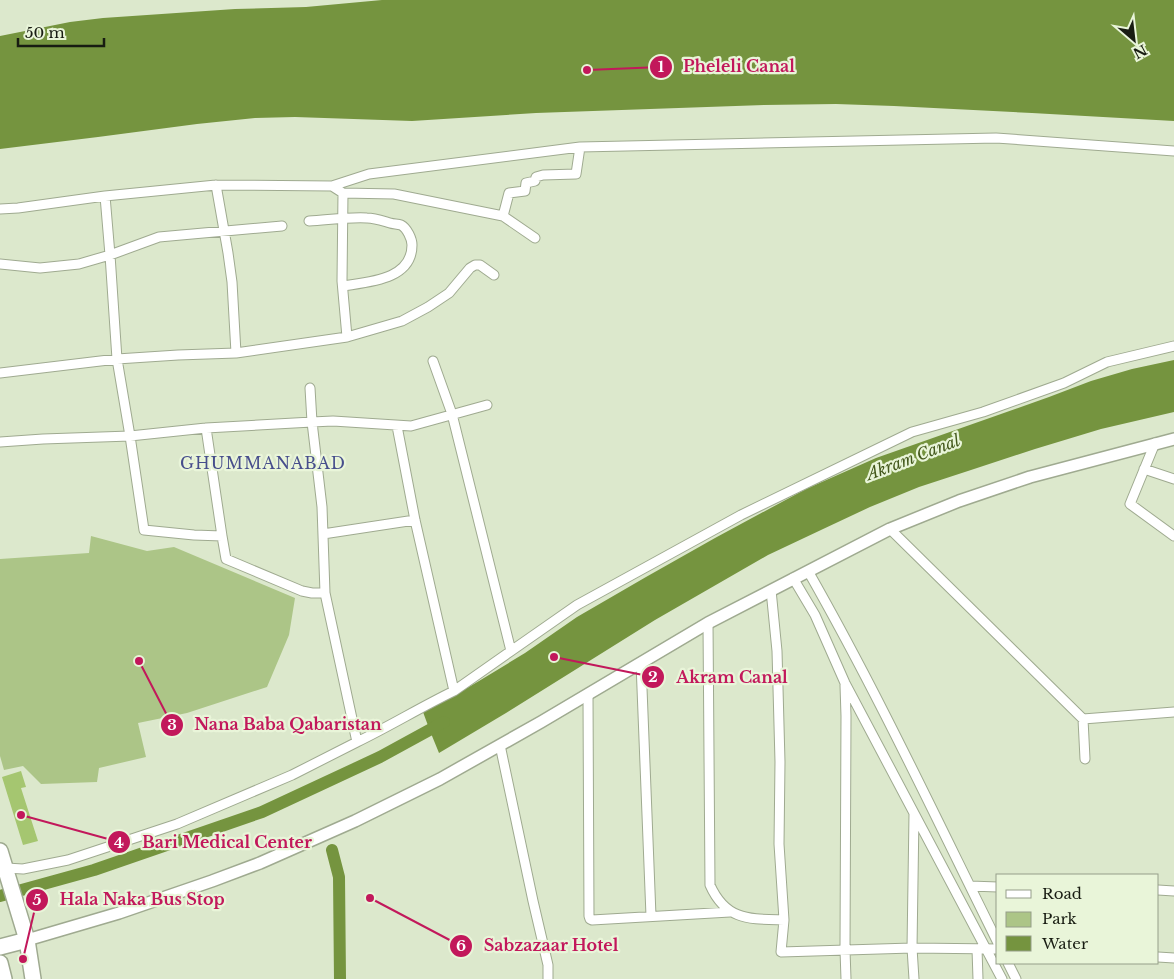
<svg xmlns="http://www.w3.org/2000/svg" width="1174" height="979" font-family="'Libre Baskerville',serif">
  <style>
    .green { fill: #acc587 }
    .water { fill: #75943f }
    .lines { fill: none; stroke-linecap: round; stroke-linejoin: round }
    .canal { stroke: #75943f; stroke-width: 12 }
    .building { fill: #a5c670 }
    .minor-casing { stroke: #9faa90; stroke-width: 11 }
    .tertiary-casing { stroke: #9faa90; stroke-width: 14 }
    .trunk-casing { stroke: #9faa90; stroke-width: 18 }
    .minor { stroke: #fff; stroke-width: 9 }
    .tertiary { stroke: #fff; stroke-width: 11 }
    .trunk { stroke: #fff; stroke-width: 15 }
    .labels { text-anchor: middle; stroke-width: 4.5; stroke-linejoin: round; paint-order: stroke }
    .water-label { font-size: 16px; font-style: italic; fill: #43581c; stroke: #e9f5d9 }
    .neighbourhood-label { font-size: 16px; letter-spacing: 1px; fill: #474e8c; stroke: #e9f5d9 }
    .leader { fill: none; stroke: #c2185b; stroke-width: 2 }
    .callout-dot { fill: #c2185b; stroke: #e9f5d9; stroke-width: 2 }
    .mark-label { font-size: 15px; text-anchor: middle; font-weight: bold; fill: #fff }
    .callout-label { font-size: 16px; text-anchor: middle; font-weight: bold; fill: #c2185b; stroke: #e9f5d9; stroke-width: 4.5; stroke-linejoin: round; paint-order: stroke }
  </style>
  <rect width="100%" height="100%" fill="#dce8cc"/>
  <path class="green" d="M91,536L147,551L174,547L295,598L289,635L267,687L187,713L138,723L146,757L99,768L97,782L41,784L23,766L4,770L0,756V559L89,553Z"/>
  <path class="water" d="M382,0H1174V121L1032,113L894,106L836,104L764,105L536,113L412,121L295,117L255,118L197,124L98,137L0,149V36L70,22L103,18L235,9L306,7Z
    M1174,360V412L1101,429L1035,449L971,470L919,487L870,507L821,530L768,555L655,620L506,713L439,753L430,731L423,712L445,701L479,681L525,653L577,617L646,577L715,538L806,489L876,458L1049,397L1091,381L1132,369Z"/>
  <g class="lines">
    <path class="canal" d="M332,850L339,877L340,979
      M0,896L94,870L262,812L380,757L444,722"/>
  </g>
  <path class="building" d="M21,771L26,787L21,788L38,841L23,845L2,777Z"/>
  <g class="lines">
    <defs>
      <path id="minor" d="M216,185L228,253L232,282L236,353
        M332,186L369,174L580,147L996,138L1174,151
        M105,196L110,255L117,359L130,436L144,530L194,535L222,536L206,428
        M0,209L18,208L105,196L216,185L332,186L343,193L394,194L503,216L535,238
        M503,216L509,193L525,191L526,183L535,181L536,177L543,175L576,174L580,147
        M309,221C328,220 348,217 367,218C375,218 383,221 390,223C393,224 398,224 401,225C407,228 412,239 412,245C412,280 368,282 343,286
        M0,264L40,268L79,264L110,255L159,237L282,226
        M347,337L402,321L428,307L449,293L470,268L475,265H480L494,275
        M433,361L452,414L511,651L454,691
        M0,373L117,359L178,355L236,353L347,337L342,281L343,193
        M0,442L43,439L130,436L206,428L312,422L333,421L411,426L487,405
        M1155,443L1130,504L1174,536
        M1144,469L1174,479
        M890,529L1083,719L1085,759
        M323,534L415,520
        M222,536L226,559L302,591L312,593H325
        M808,571C877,692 936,818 998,943
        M793,578L815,615L845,683L1002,979
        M771,590L777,651L780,762L779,844L784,920L781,952L912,948L998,949
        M708,623L710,885C726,921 750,919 784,920
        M511,651L577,605L741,515L912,432L983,412L1064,383L1107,362L1174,346
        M641,663L651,916
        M845,685L846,716L845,950L846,979
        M588,695L589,916L590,919L592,920L730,912
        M1083,719L1174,712
        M357,742C390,726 421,707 454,691L415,520L397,426
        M500,745L533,901L548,965V979
        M914,814L912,948L914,979
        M6,868L23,869L68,860L177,824L292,775L357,742L325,593L322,507L312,422L310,388
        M970,886L998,887
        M1158,890L1174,891
        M977,949L978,979
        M1158,957L1174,958
        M1008,963L1016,979"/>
      <path id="tertiary" d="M27,940L119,913L212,881L260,863L355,821L440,779L541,722L708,623L890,529L959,501L1030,477L1174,439"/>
      <path id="trunk" d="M0,851L27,940L33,979
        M0,947L27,940
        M0,963L4,979"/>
    </defs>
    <use href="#minor" class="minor-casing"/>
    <use href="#tertiary" class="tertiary-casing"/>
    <use href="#trunk" class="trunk-casing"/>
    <use href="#minor" class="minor"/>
    <use href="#tertiary" class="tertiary"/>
    <use href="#trunk" class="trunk"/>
  </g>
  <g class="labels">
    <g class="water-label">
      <text transform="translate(913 457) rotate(-21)" y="6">Akram Canal</text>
    </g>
    <g class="neighbourhood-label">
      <text x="263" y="469">GHUMMANABAD</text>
    </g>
  </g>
  <path class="leader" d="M587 70L661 67M554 657L653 677M139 661L172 725M21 815L119 842M23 959L37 900M370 898L461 946"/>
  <g class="callout-dot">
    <circle cx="587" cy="70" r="5"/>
    <circle cx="554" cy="657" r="5"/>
    <circle cx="139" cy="661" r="5"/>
    <circle cx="21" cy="815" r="5"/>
    <circle cx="23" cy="959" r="5"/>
    <circle cx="370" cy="898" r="5"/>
    <circle cx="661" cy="67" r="12"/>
    <circle cx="653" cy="677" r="12"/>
    <circle cx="172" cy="725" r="12"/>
    <circle cx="119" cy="842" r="12"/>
    <circle cx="37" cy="900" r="12"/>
    <circle cx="461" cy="946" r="12"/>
  </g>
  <g class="mark-label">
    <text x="661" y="72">1</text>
    <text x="653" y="682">2</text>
    <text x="172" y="730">3</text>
    <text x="119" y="848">4</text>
    <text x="37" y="905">5</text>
    <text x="461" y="951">6</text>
  </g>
  <g class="callout-label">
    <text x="739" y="72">Pheleli Canal</text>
    <text x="732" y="683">Akram Canal</text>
    <text x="288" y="730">Nana Baba Qabaristan</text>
    <text x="227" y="848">Bari Medical Center</text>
    <text x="142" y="905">Hala Naka Bus Stop</text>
    <text x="551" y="951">Sabzazaar Hotel</text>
  </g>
  <rect x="996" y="874" width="162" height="90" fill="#e9f5d9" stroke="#959e89"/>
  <rect x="1006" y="890" width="25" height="8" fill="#ffffff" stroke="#959e89"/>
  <text x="1042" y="899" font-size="15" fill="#181c12">Road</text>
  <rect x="1006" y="912" width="25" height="15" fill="#acc587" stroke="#959e89"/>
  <text x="1042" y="924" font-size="15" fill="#181c12">Park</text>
  <rect x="1006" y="936" width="25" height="15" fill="#75943f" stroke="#959e89"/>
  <text x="1042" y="949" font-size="15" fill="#181c12">Water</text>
  <g transform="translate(1134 40) rotate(152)" stroke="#e9f5d9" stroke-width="4" paint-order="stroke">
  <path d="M0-4L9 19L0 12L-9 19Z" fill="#181c12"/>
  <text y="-8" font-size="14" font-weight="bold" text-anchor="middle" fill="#181c12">N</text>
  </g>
  <path d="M18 38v8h86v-8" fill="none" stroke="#181c12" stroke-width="2.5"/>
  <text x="25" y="38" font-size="15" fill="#181c12" stroke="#e9f5d9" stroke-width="4" paint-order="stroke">50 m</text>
</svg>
